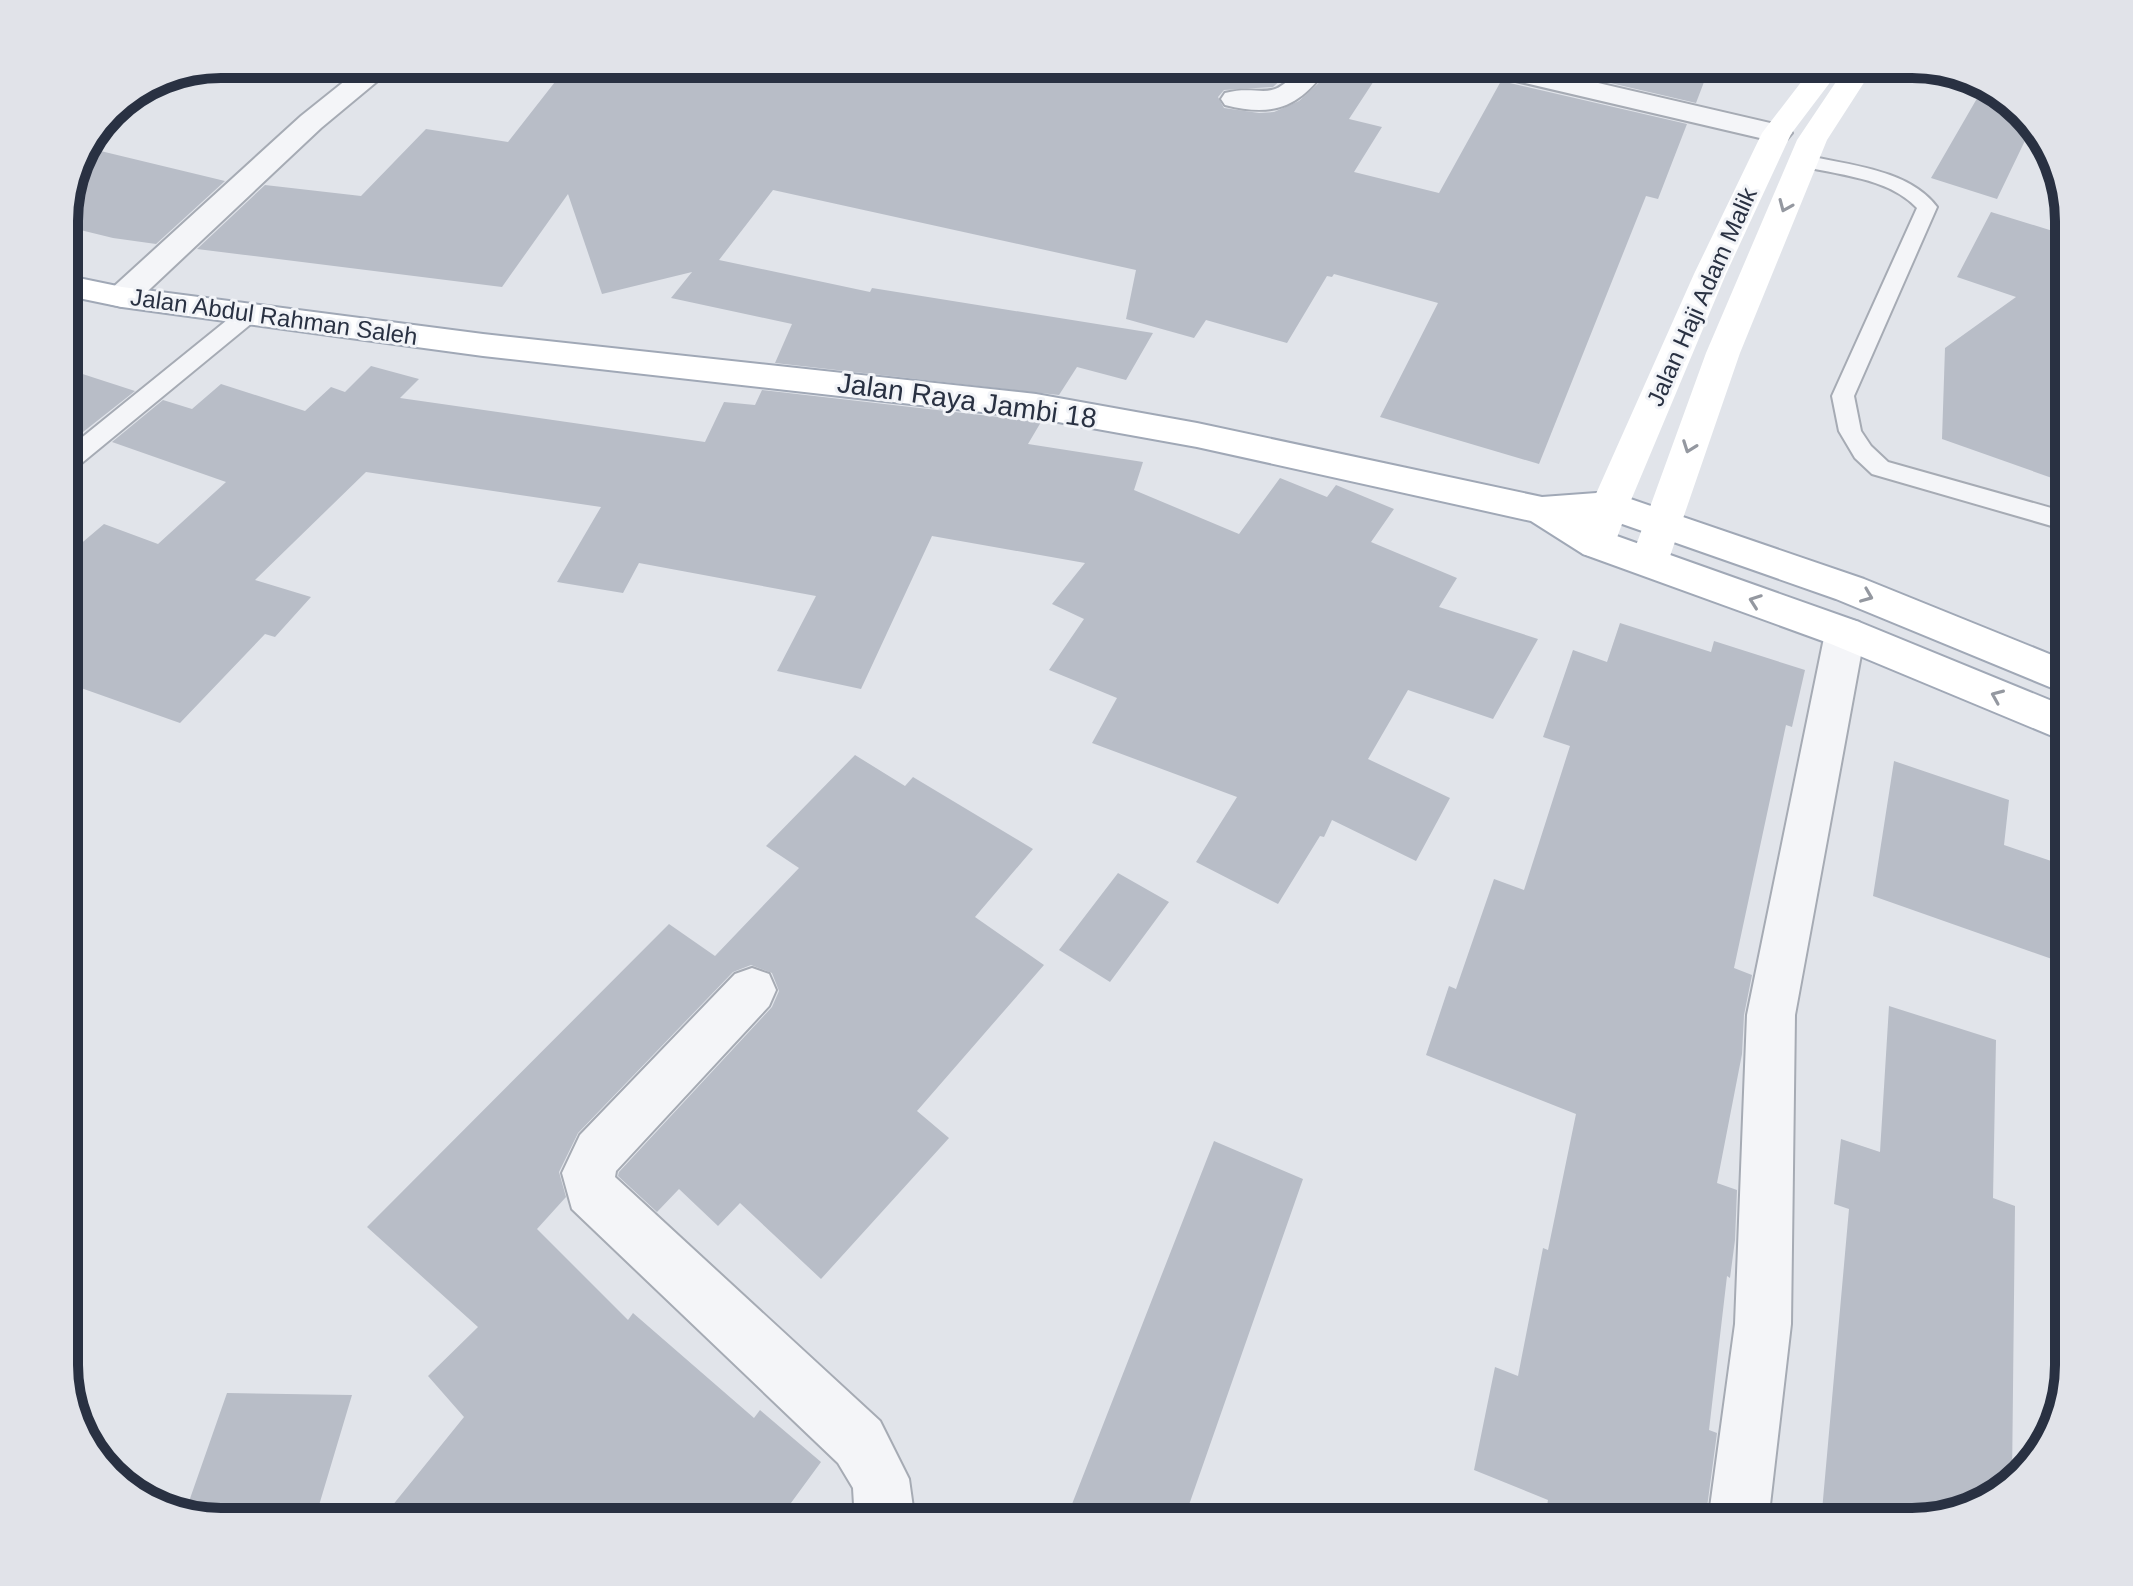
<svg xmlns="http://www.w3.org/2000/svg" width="2133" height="1586" font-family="Helvetica,sans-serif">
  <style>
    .building { fill: #b8bdc7 }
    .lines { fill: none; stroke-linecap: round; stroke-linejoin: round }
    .service-casing { stroke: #a6abb4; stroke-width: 4 }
    .minor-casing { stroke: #a6abb4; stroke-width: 4 }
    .primary-casing { stroke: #a0a8b6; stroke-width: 4 }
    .service { fill: #f4f5f8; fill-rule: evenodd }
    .minor { fill: #f4f5f8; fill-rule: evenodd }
    .secondary { fill: #fff; fill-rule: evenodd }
    .primary { fill: #fff; fill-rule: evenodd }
    .oneway { stroke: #9498a0 }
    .labels { text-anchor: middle; stroke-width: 6; stroke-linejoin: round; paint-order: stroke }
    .far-street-label { font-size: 24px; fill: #293142; stroke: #f1f3f7 }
    .street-label { font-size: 28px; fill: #293142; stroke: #f1f3f7 }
    .rim { fill: none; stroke: #293142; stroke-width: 10 }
  </style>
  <rect width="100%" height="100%" fill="#e1e4ea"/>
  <path class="building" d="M569,64H849L936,79L941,64H1298L1273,87L1224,90L1218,97L1224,108L1259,113L1274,112L1299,101L1322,80L1333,64H1385L1349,119L1382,127L1354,172L1439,193L1501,81L1687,124L1658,199L1646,196L1539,464L1380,417L1438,303L1334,274L1332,277L1327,276L1287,343L1206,320L1194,338L1126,319L1136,270L773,190L719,260L870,292L872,288L1153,333L1126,380L1077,367L1059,395L775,363L792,324L671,298L692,272L602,294L568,194L502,287L197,249L265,185L361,196L426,129L508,142Z
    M1561,64H1646L1704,82L1696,103L1555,70Z
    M1983,88L2008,97L2032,126L1997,199L1931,178Z
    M84,147L225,181L156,244L113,238L64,226V210Z
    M1991,212L2069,236V484L1942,439L1945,348L2016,297L1957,277Z
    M371,366L419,379L400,398L705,442L724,402L755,405L762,390L1041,422L1028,444L1143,462L1134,490L1239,534L1280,478L1327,497L1336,485L1394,509L1371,542L1457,578L1439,607L1538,639L1493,719L1408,690L1368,759L1450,798L1416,861L1332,820L1324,837L1320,836L1278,904L1196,862L1237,797L1092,743L1117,698L1049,670L1084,619L1052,604L1085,563L932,536L861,689L777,671L816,596L639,563L623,593L557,582L601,507L366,472L255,580L311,597L275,637L265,634L180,723L64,682V558L104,524L158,544L226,482L112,442L163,400L192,409L221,384L305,411L331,387L345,392Z
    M64,368L135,391L83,432L64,426Z
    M1620,623L1711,652L1714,641L1805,670L1792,727L1786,725L1734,968L1752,975L1744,1015L1742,1054L1717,1183L1737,1190L1735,1240L1730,1278L1727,1276L1709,1430L1717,1433L1705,1522H1544L1548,1500L1474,1470L1495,1367L1518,1376L1543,1248L1548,1250L1576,1114L1426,1055L1449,986L1456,989L1494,879L1524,890L1570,746L1543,737L1573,650L1607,662Z
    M855,755L905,786L913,777L1033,849L975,917L1044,965L917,1111L949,1138L821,1279L740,1203L718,1226L679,1189L657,1212L618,1176L619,1172L772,1007L779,991L772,973L751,965L733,972L578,1133L559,1172L566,1197L537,1229L628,1320L633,1313L754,1418L760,1410L821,1462L777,1522H379L464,1417L428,1376L478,1327L367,1227L669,924L715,956L799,868L766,846Z
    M1894,761L2009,800L2004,845L2069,867V965L1873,896Z
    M1118,873L1169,902L1110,982L1059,950Z
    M1889,1006L1996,1040L1993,1198L2015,1206L2012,1481L1981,1506L1912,1522H1821L1849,1209L1834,1204L1841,1139L1880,1152Z
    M1214,1141L1303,1179L1183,1522H1065Z
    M227,1393L352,1395L314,1522H221L186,1510Z"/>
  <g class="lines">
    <defs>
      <path id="service" d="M1804,155C1847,165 1909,169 1937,207L1854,396L1861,431L1871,446L1888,462L2069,513V531L1872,474L1855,458L1839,431L1832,396L1917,208C1888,177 1836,175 1797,165L1794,161Z
        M250,306L261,313L258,318L72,471L64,473V452L242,308Z"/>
      <path id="minor" d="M366,64H398L321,128L134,304L122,307L110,304L105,297L110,290L301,116Z
        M1302,64H1330C1301,106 1276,118 1225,105L1221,99L1225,93C1263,83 1271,107 1302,64Z
        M1465,64H1516L1787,127L1792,133L1787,139L1777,142L1469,70Z
        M1845,618L1859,622L1865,633L1795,1015L1791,1324L1768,1522H1708L1735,1324L1747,1015L1825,633L1831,622Z
        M752,968L769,974L776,990L769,1006L616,1171L615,1177L880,1421L909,1479L915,1522H855L853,1488L838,1463L572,1209L562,1173L580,1135L735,974Z"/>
      <path id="primary" d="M64,275L122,287L483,334L1036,394L1197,423L1542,497L1610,492L1864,579L2069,662V695L1836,599L1608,519L1588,520L1611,534L1859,622L2069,708V743L1831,644L1583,554L1531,521L1197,447L1036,418L483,356L122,307L64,295Z"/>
    </defs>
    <use href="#service" class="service-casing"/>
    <use href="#minor" class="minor-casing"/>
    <use href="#primary" class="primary-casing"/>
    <use href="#service" class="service"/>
    <use href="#minor" class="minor"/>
    <path class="secondary" d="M1815,64H1844L1791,134L1726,274L1629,505L1611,554L1597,558L1583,554L1578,544L1591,505L1694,274L1762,133Z
      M1848,64H1876L1827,140L1740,353L1668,562L1663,572L1649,576L1635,572L1630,562L1706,353L1797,140Z"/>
    <use href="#primary" class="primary"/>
  </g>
  <defs><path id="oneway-chevron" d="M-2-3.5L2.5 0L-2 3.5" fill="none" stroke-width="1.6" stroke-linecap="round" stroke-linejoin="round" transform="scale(2)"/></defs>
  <g class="oneway">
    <use href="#oneway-chevron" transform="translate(1785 206) rotate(113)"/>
    <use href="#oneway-chevron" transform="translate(1689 447) rotate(110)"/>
    <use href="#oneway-chevron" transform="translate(1867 596) rotate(22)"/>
    <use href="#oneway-chevron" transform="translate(1755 601) rotate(-160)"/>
    <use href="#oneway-chevron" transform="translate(1997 696) rotate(-157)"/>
  </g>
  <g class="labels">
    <g class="far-street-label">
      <text transform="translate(1702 297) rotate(-66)" y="8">Jalan Haji Adam Malik</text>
      <text transform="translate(274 317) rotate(8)" y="8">Jalan Abdul Rahman Saleh</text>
    </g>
    <g class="street-label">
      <text transform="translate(967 400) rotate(8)" y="10">Jalan Raya Jambi 18</text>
    </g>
  </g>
  <path d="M0 0H2133V1586H0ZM221 78H1912A143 143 0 0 1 2055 221V1365A143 143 0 0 1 1912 1508H221A143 143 0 0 1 78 1365V221A143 143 0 0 1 221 78Z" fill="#e1e3e9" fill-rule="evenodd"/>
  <path class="rim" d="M221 78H1912A143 143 0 0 1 2055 221V1365A143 143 0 0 1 1912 1508H221A143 143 0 0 1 78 1365V221A143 143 0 0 1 221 78Z"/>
</svg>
